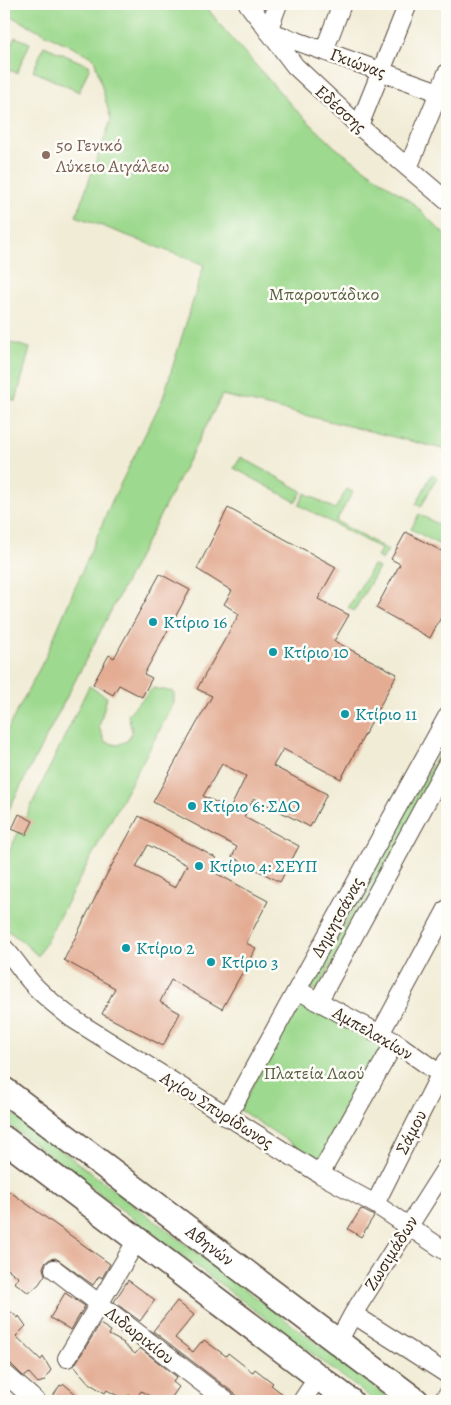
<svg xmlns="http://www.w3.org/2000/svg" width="451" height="1405" font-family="Alegreya,serif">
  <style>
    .green { fill: #9dd98e; stroke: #6c8256 }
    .building { fill: #e3ac93; fill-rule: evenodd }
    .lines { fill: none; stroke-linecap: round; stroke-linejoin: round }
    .minor-casing { stroke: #56473a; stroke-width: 20 }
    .highway-casing { stroke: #56473a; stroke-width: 28 }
    .minor { stroke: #fff; stroke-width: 18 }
    .highway { stroke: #fff; stroke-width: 25 }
    .education-dot { fill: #8d6e63; stroke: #fdfcf7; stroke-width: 2 }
    .culture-dot { fill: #0f9aa8; stroke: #fdfcf7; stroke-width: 2 }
    .labels { text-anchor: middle; stroke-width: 5; stroke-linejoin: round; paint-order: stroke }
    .street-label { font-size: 18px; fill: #3b2a1e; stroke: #fdfcf7 }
    .education-label { font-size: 18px; fill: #785e54; stroke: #fdfcf7; text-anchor: start }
    .park-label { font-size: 18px; fill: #585f40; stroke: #fdfcf7 }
    .culture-label { font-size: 18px; fill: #0d838f; stroke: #fdfcf7; text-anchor: start }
  </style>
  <rect width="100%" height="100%" fill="#fdfcf7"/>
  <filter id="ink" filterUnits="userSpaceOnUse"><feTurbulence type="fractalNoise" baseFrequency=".02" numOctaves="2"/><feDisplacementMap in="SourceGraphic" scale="10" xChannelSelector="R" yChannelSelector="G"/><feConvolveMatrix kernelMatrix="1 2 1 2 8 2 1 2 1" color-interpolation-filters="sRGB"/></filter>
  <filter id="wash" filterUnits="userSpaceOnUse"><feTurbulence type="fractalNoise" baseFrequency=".0096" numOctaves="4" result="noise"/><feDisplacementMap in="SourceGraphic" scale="20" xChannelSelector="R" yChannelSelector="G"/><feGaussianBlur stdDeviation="1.12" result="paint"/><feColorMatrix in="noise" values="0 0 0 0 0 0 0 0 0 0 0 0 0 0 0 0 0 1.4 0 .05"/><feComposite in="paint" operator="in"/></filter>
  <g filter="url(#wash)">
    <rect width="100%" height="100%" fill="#f1ecd6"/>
    <path class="green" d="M4,4H204L226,32L295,109L336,148L414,204L447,237V450L222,395L4,819V736L45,658L112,501L163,398L204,265L76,216L111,120L94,58L4,13Z
      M15,37L30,43L17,73L4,68V64Z
      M44,46L90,66L79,92L33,71Z
      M4,341L30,348L16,401L4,398Z
      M241,457L302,491L296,502L234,468Z
      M432,474L437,477L421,507L416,504Z
      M347,489L353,492L336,521L388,550L382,560L377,557L381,549L299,505L305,493L335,509Z
      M419,514L447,529V549L411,529Z
      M373,565L379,568L354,611L348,608Z
      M89,686L107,697L99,727L105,742L117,745L127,741L132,732L128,714L153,688L174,692V703L38,956L22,941L4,928V862Z
      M443,751L445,753L446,758L317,991L310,987L438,754Z
      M299,997L384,1044L320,1162L240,1110Z
      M4,1107L393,1401H375L4,1121Z"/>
    <g id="blocks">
      <path class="building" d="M228,508L336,567L318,599L349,615L334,641L397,674L341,779L283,749L273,766L327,794L310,827L254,798L244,817L299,846L280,882L232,857L237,847L153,802L212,696L197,689L239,614L224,604L232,591L197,569ZM222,764L246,776L230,809L203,796Z
        M406,532L447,554V606L430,638L376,608L400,564L391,559Z
        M160,574L190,590L144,674L152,678L142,697L119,685L113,695L93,684L109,655L114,658Z
        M19,814L33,821L26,835L12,829Z
        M139,816L216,858L210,870L268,901L246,943L256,948L222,1009L171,980L160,1002L180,1013L163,1046L102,1014L115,988L64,960L107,874ZM148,845L187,865L175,888L136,867Z
        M9,1191L110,1264L102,1278L99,1276L93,1285L60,1261L55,1258L50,1259L45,1263L43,1268L45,1275L39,1284L29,1293L14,1282L19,1278L4,1266V1198Z
        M361,1209L374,1216L361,1237L348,1229Z
        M128,1280L155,1300L140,1321L114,1302Z
        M65,1293L85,1306L71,1330L50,1318Z
        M177,1301L194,1315L175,1338L193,1352L201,1342L202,1343L204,1340L226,1356L228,1353L251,1371L253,1372L255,1369L273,1383L271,1385L292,1401H244L153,1331Z
        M4,1306L18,1318L19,1316L26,1326L16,1336L41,1360L43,1357L51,1370L44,1381L38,1383L29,1373L26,1376H23L4,1357Z
        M100,1324L111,1331L109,1335L124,1343L123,1344L135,1354L140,1348L177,1377L173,1382L179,1387L169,1401H158L141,1391L136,1399L129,1395L125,1400L107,1390L105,1393L90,1384L80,1373L74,1366Z
        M64,1384L77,1395L73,1401H50L60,1385L62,1386Z"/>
    </g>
  </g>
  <g filter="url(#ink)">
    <use href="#blocks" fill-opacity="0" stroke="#56473a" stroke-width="1"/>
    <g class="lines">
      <defs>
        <path id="minor" d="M248,4L295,66L359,126L447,201
          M278,4L268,31L447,95
          M324,51L342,4
          M359,126L408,4
          M408,168L447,73
          M4,948C14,958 22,971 31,982C43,996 59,1008 73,1019L320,1174L375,1204L447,1252
          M297,990L395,1042L447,1079
          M318,1002L447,764
          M380,1034L447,909
          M227,1117L447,717
          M320,1174L395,1042
          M375,1204L447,1061
          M54,1269L226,1401
          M353,1314L447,1374
          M338,1342L353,1314L447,1166
          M67,1358L137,1240
          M4,1373L36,1401
          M302,1401L318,1377
          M443,1401L447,1395"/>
        <g id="highway">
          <path id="s1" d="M4,1090L416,1401"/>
          <path d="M4,1139L350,1401"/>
        </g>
      </defs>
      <use href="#minor" class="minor-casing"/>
      <use href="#highway" class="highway-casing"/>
      <use href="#minor" class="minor"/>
      <use href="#highway" class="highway"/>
    </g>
  </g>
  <circle class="education-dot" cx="46" cy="155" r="5"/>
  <g class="culture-dot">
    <circle cx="153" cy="622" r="5"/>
    <circle cx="273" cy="652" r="5"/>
    <circle cx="345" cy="714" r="5"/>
    <circle cx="192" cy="806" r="5"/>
    <circle cx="199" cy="866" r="5"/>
    <circle cx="126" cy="948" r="5"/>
    <circle cx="211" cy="962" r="5"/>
  </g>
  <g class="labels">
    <g class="street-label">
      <text transform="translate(358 63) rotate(20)" y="6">Γκιώνας</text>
      <text transform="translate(341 109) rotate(42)" y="6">Εδέσσης</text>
      <text transform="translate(337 917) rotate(-61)" y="6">Δημητσάνας</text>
      <text transform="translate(373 1033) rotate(30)" y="6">Αμπελακίων</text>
      <text transform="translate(217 1110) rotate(32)" y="6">Αγίου Σπυρίδωνος</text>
      <text transform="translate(411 1132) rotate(-63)" y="6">Σάμου</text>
      <text dy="6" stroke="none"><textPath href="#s1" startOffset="258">Αθηνών</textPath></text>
      <text transform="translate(391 1253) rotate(-58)" y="6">Ζωσιμάδων</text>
      <text transform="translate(140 1335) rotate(38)" y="6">Λιδωρικίου</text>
    </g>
    <g class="education-label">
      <text x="56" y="151">5ο Γενικό<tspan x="56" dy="21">Λύκειο Αιγάλεω</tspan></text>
    </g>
    <g class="park-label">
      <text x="324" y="300">Μπαρουτάδικο</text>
      <text x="314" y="1079">Πλατεία Λαού</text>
    </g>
    <g class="culture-label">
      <text x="163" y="628">Κτίριο 16</text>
      <text x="283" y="658">Κτίριο 10</text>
      <text x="355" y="720">Κτίριο 11</text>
      <text x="202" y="812">Κτίριο 6: ΣΔΟ</text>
      <text x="209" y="872">Κτίριο 4: ΣΕΥΠ</text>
      <text x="136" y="954">Κτίριο 2</text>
      <text x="221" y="968">Κτίριο 3</text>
    </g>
  </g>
  <rect width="451" height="1405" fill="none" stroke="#fdfcf7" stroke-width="20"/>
</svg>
